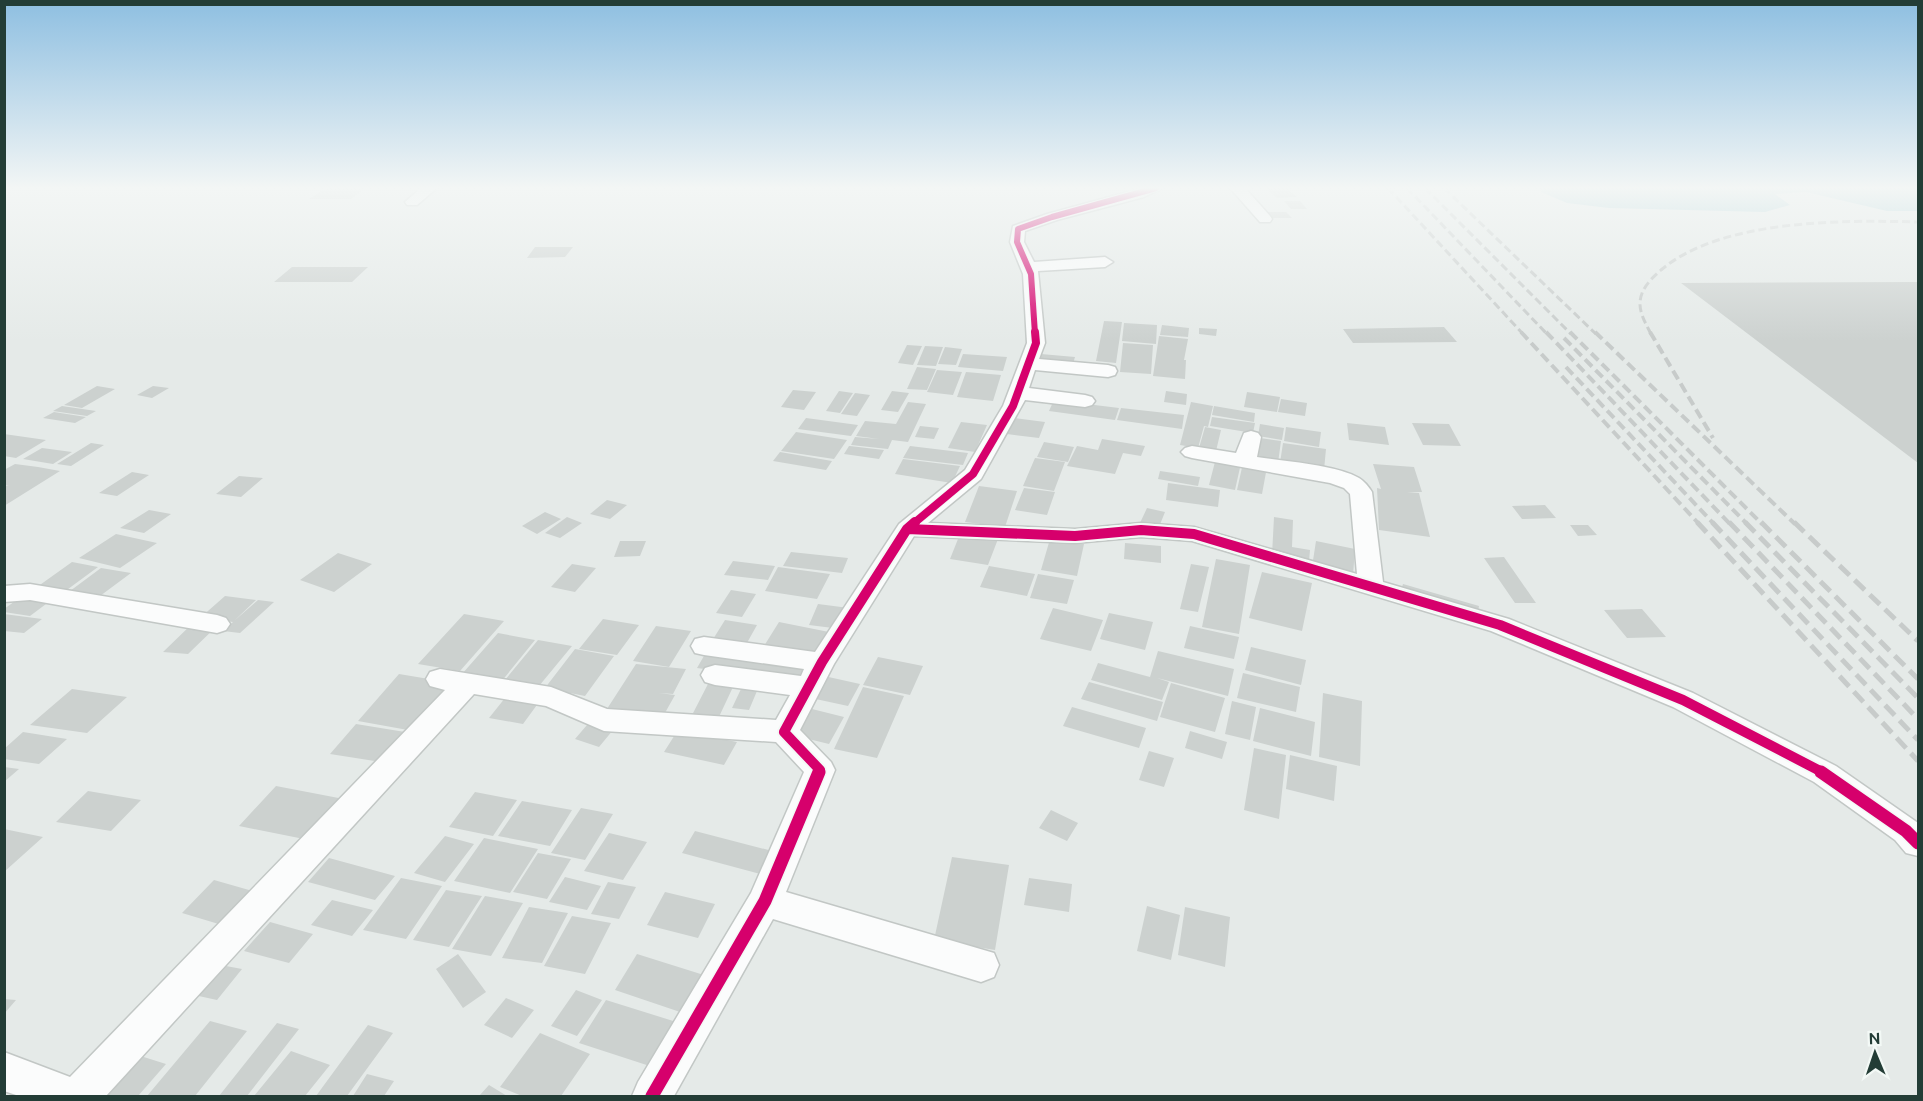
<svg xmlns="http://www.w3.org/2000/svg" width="1923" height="1101" font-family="Ubuntu,sans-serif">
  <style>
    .water { fill: #a7cfd6 }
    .building { fill: #ccd1cf }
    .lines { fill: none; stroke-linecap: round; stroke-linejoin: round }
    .street-casing { stroke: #c2c7c5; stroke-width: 3 }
    .street { fill: #fbfcfc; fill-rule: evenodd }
    .rail-far2 { stroke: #c7cbca; stroke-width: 3; stroke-dasharray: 8 4; stroke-linecap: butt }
    .rail-far1 { stroke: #c7cbca; stroke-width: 4; stroke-dasharray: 10 5; stroke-linecap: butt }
    .rail { stroke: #c7cbca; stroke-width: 5; stroke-dasharray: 14 7; stroke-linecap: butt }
    .cycleway-far3-casing { stroke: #f3f9f6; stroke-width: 8 }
    .cycleway-far2-casing { stroke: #f3f9f6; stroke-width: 10 }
    .cycleway-far1-casing { stroke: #f3f9f6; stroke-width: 14 }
    .cycleway-casing { stroke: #f3f9f6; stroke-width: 16 }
    .cycleway-far3 { stroke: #d6006c; stroke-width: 6 }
    .cycleway-far2 { stroke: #d6006c; stroke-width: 8 }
    .cycleway-far1 { stroke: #d6006c; stroke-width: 10 }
    .cycleway { stroke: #d6006c; stroke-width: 13 }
  </style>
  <rect width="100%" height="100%" fill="#e5eae8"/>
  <path class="water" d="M1540,188H1918V211H1887L1806,192L1775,194L1790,205L1765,212L1609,208L1567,203L1541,192Z"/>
  <path class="building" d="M1265,188H1286L1297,197L1277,198Z
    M324,189H364L351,199H309Z
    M1284,201H1300L1307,209H1291Z
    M1262,212H1286L1292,218H1267Z
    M535,247H573L565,257L527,258Z
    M292,267H368L352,282H274Z
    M1918,282V463L1681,283Z
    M1104,321L1122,322L1116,363L1096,361Z
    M1124,323L1157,325L1156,344L1122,341Z
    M1162,325L1189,328L1188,337L1160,335Z
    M1444,327L1457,342L1353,343L1343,329Z
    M1199,328L1217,329L1216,336L1199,334Z
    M1159,336L1188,339L1184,360H1186L1185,379L1153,376Z
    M1123,343L1153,345L1151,374L1120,372Z
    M907,345L922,346L913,365L898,363Z
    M925,346L943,347L936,366L917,365Z
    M945,347L962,349L956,365L938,364Z
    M963,354L1007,357L1003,371L958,367Z
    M1041,354L1075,357L1072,367L1038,364Z
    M917,367L936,369L927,390L907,389Z
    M937,370L962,372L953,395L927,392Z
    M966,372L1001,375L993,401L957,397Z
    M97,386L115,389L82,408L64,405Z
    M153,386L169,388L152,398L137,395Z
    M793,390L816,392L804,410L781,407Z
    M839,391L853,393L840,413L826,411Z
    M892,391L909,393L898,412L881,410Z
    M1166,391L1187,394L1186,405L1164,402Z
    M1247,392L1280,397L1277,412L1244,407Z
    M855,393L870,395L857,416L841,414Z
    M1281,399L1307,403L1305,416L1278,412Z
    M1054,400L1119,408L1115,420L1049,411Z
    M908,402L926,404L908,442L892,440L888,449L851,445L855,437L879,439L856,436L865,421L896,424Z
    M1191,402L1213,406L1208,427L1204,426L1198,448L1180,445Z
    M62,406L96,411L87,416L53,411Z
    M1214,406L1255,413L1254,422L1212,415Z
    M1121,408L1184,415L1182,429L1117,420Z
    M54,412L86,417L75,423L43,418Z
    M1212,417L1255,423L1253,433L1210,426Z
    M806,418L858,425L851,436L798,429Z
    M1014,418L1045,422L1039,438L1007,434Z
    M961,422L987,425L975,452L948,448Z
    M1347,423L1385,427L1389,445L1349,440Z
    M1412,423L1449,424L1461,446L1423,445Z
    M1260,424L1284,428L1282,440L1258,436Z
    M920,426L939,428L934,439L915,437Z
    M1205,427L1221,430L1216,451L1199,448Z
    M1286,427L1321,432L1319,447L1284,441Z
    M796,432L847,440L834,459L781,451Z
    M4,434L46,440L16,458L4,456Z
    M1260,438L1281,441L1278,463L1257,460Z
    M1102,439L1145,446L1141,456L1123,453L1115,474L1067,466L1077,446L1098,450Z
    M1044,442L1074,447L1068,462L1037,457Z
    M91,443L104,445L71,466L57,464Z
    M1283,443L1326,449L1324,470L1280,463Z
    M849,446H850L884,450L879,459L844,454Z
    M910,446L968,453L963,465L903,458Z
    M42,448L72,452L53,464L23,459Z
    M780,452L832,461L826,470L773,461Z
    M1035,458L1065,462L1054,491L1023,486Z
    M1216,458L1241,463L1235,490L1209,485Z
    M903,459L960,466L952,483L895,474Z
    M1243,463L1267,467L1262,494L1237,490Z
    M15,464L38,467L60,471L4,506V486H9L4,485V470Z
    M1373,464L1414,467L1422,492H1407L1419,493L1430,537L1379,530L1377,488L1381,489Z
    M1160,471L1200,477L1198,486L1158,479Z
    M132,472L149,475L117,496L99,493Z
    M239,476L263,478L241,497L216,494Z
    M1168,483L1220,490L1218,507L1166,500Z
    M979,486L1017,491L1005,527L965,522Z
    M1024,488L1055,492L1047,515L1015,510Z
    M607,500L627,505L610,519L590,514Z
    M1545,505L1556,518L1522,519L1512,506Z
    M1147,508L1165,512L1159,527L1140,523Z
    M149,510L171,514L144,533L120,528Z
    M545,512L561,519L537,534L522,526Z
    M567,517L582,523L560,538L545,533Z
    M1274,517L1293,520L1292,547L1310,550L1309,561L1272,555Z
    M1570,525H1588L1597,535L1578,536Z
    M116,534L157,543L120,568L79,558Z
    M960,534L998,539L988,565L950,559Z
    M1050,539L1084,544L1077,576L1041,570Z
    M620,541H646L640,556L614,557Z
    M1316,541L1355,549L1353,575L1312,567Z
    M1125,543L1161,546V563L1124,559Z
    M791,552L848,558L842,573L783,566Z
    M338,553L372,564L334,592L300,580Z
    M1504,557L1536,603H1515L1484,558Z
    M1216,559L1250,565L1239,634L1202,627Z
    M733,561L775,566L768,580L724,575Z
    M72,562L98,567L64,592L37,587Z
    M572,564L596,568L575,592L551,587Z
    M1191,564L1209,567L1198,612L1180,609Z
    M989,566L1035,574L1027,596L980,587Z
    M778,567L830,574L817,599L765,591Z
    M101,568L131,573L100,596L70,591Z
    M1262,572L1312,583L1302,631L1249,618Z
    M1038,574L1074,580L1067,604L1030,598Z
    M1403,584L1479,606L1477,616L1400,593Z
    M731,590L756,594L742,617L716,613Z
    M25,594L54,598L30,616L4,612V609Z
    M225,596L256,600L234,621L258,600L274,602L240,633L223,631L233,622L200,618Z
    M818,604L849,608L841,629L809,625Z
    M1053,608L1103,620L1091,651L1040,639Z
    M1642,609L1666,637L1627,638L1604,610Z
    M1109,613L1153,622L1145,650L1100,639Z
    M4,614L42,619L24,633L4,631Z
    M464,614L504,621L460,671L418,664Z
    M603,619L639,625L617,655L579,649Z
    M725,620L757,625L743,650L710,644Z
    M194,622L219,624L188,654L163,652Z
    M779,622L829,632L815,656L764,646Z
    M656,626L691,631L669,667L633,661Z
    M1190,626L1239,637L1234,659L1184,648Z
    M498,633L535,640L501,682L462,674Z
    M538,640L572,646L539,686L505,680Z
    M1251,647L1306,660L1301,685L1245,670Z
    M575,649L614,656L585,696L545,688Z
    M708,649L812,664L803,683L697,668Z
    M1158,651L1234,669L1228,696L1157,678L1169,682L1162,700L1091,680L1098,663L1150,677Z
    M878,657L923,666L910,695L863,685Z
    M636,664L686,669L673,694L659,693L675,695L661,720L605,712Z
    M1243,673L1300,687L1296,712L1237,698Z
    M399,674L459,684L419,732L358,721Z
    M824,676L860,684L848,706L811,698Z
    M1089,682L1163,702L1157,721L1081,699Z
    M1171,683L1225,698L1215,732L1160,717Z
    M708,684L733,687L717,721L691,717Z
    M863,687L904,696L877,758L834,749Z
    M72,689L127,697L87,733L30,725Z
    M741,689L757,691L749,710L732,708Z
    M509,693L542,698L523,724L489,718Z
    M1323,693L1362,701L1360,766L1319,757Z
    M1232,701L1256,707L1250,740L1225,734Z
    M804,707L844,717L829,744L788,734Z
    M1072,707L1146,728L1139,748L1063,726Z
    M1260,708L1315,722L1311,756L1253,741Z
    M593,718L618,724L599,747L575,739Z
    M356,724L405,732L381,762L330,754Z
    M678,730L737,742L724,765L664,752Z
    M1190,731L1227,742L1222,759L1185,748Z
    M23,732L67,739L39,764L4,759V749Z
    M1254,748L1286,755L1279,819L1244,810Z
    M1149,751L1174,758L1164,787L1139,780Z
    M1290,755L1337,766L1334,801L1286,789Z
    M4,767L19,769L4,782Z
    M276,786L349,800L314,841L239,826Z
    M88,791L141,800L111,831L56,822Z
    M475,792L517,800L493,836L449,827Z
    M522,801L572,810L550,846L498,836Z
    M581,808L613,814L585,860L551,853Z
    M1051,810L1078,823L1067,841L1039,828Z
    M4,829L43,837L4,872Z
    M695,831L776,852L764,875L682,853Z
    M609,833L647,842L623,880L584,871Z
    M445,836L474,844L445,882L414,873Z
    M484,838L538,849L510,893L454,881Z
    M538,853L571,859L547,899L513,892Z
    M952,857L1009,865L995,950L934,940Z
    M329,858L395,876L375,900L308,882Z
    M565,877L601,886L587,910L549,902Z
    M401,878L442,886L406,939L363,930Z
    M1029,878L1072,884L1069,912L1024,905Z
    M214,880L263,894L232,928L182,913Z
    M608,882L636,887L619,919L591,914Z
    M446,890L482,896L449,947L413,940Z
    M665,892L715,904L698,938L647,925Z
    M485,896L523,903L491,956L452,949Z
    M332,900L373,910L352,936L311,925Z
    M1147,906L1180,915L1171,960L1137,951Z
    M529,907L568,913L542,963L502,958Z
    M1185,907L1230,917L1225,967L1178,955Z
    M572,916L611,923L585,974L544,966Z
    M270,922L313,934L289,963L244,951Z
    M458,954L486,992L463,1008L436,969Z
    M637,954L707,976L686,1014L615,990Z
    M210,963L242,969L217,1000L185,993Z
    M576,990L602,1000L577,1036L551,1026Z
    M506,998L534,1010L512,1038L484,1025Z
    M4,999L16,1000L4,1014Z
    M606,1000L686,1025L662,1070L579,1043Z
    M210,1021L247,1031L195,1096H147Z
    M277,1023L299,1029L247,1096H219Z
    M368,1025L393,1033L347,1096H316Z
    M540,1033L590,1054L561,1096H522L500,1087Z
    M291,1051L330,1065L305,1096H254Z
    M131,1053L166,1064L138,1096H105L94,1093Z
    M367,1074L394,1081L384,1096H353Z
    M489,1085L507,1096H479Z"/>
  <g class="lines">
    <defs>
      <path id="street" d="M421,188H437L417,205H407L405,202Z
        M1142,188H1163L1144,197L1057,220L1025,231L1024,242L1034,262L1105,257L1113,262L1105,267L1038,271L1045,343L1039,359L1108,365L1115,367L1117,371L1115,375L1108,377L1035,370L1029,388L1085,395L1092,397L1095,401L1092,405L1085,407L1025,400L981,479L928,523L1075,529L1141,523L1194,527L1357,574L1350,494L1344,488L1330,483L1192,458L1185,456L1181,452L1185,448L1192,446L1236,453L1244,433L1251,431L1258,433L1261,437L1257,457C1283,461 1337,465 1359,478C1364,481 1369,487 1372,492L1383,582L1509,619L1693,693L1836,766L1918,823V856L1906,853L1895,840L1814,782L1673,707L1491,631L1192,541L1141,537L1075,543L914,536L834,664L800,730L831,762L835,770L786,892L994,953L999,965L994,977L981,982L773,919L674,1096H632L638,1082L751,893L804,772L776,742L604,731L546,706L474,694L106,1096H19L4,1091V1052L70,1077L445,690L430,686L426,679L430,672L440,669L551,687L607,709L776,720L790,695L715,685L705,682L701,675L705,668L715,665L801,676L804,669L704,655L695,653L691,646L695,639L704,637L815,652L899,524L965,470L1003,406L1027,343L1023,274L1010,242L1013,226L1047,214Z
        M1230,188H1245L1270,216L1272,219L1270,222H1260Z
        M30,584L217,615L226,618L230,624L226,630L217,633L30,600L4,602V586Z"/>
    </defs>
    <use href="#street" class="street-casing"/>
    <use href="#street" class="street"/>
    <path class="rail-far2" d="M1388,188L1523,334
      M1407,188L1547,334
      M1425,188L1571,334
      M1444,188L1596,334
      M1651,334C1646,324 1640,314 1640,304C1640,289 1651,279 1661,270C1721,219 1843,220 1918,222"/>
    <path class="rail-far1" d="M1521,332L1699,524
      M1546,332L1730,524
      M1570,332L1762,524
      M1595,332L1795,524
      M1650,332L1713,438
      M1564,338L1747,524
      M1566,367L1714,524"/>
    <path class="rail" d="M1697,522L1918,761
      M1712,522L1918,740
      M1729,522L1918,719
      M1745,522L1918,698
      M1761,522L1918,679
      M1794,522L1918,641"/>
    <defs>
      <path id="cycleway-far3" d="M1035,334L1031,274L1017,242L1018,229L1052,217L1156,188"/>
      <path id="cycleway-far2" d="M913,524L973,474L1013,406L1036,343L1035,332"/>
      <path id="cycleway-far1" d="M907,529L1075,536L1141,530L1194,534L1500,625L1683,700L1824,773
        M819,773L820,770L784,732L822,662L907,529L915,522"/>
      <path id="cycleway" d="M1821,772L1906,831L1918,843
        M652,1096L765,901L819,772"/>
    </defs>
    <use href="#cycleway-far3" class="cycleway-far3-casing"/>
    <use href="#cycleway-far2" class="cycleway-far2-casing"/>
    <use href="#cycleway-far1" class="cycleway-far1-casing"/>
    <use href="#cycleway" class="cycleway-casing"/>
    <use href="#cycleway-far3" class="cycleway-far3"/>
    <use href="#cycleway-far2" class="cycleway-far2"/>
    <use href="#cycleway-far1" class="cycleway-far1"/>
    <use href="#cycleway" class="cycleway"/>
  </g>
  <linearGradient id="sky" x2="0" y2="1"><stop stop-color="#8ebfe1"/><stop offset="0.55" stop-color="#f3f6f5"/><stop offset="1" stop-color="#f3f6f5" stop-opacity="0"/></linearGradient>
  <rect width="1923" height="342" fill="url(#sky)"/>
  <rect width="1923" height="1101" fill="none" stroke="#233d36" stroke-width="12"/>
  <g transform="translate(1875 1053) rotate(358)" stroke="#f3f9f6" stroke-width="4.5" paint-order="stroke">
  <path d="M0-4.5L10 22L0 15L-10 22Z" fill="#233d36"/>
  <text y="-9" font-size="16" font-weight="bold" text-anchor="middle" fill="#233d36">N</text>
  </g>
</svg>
